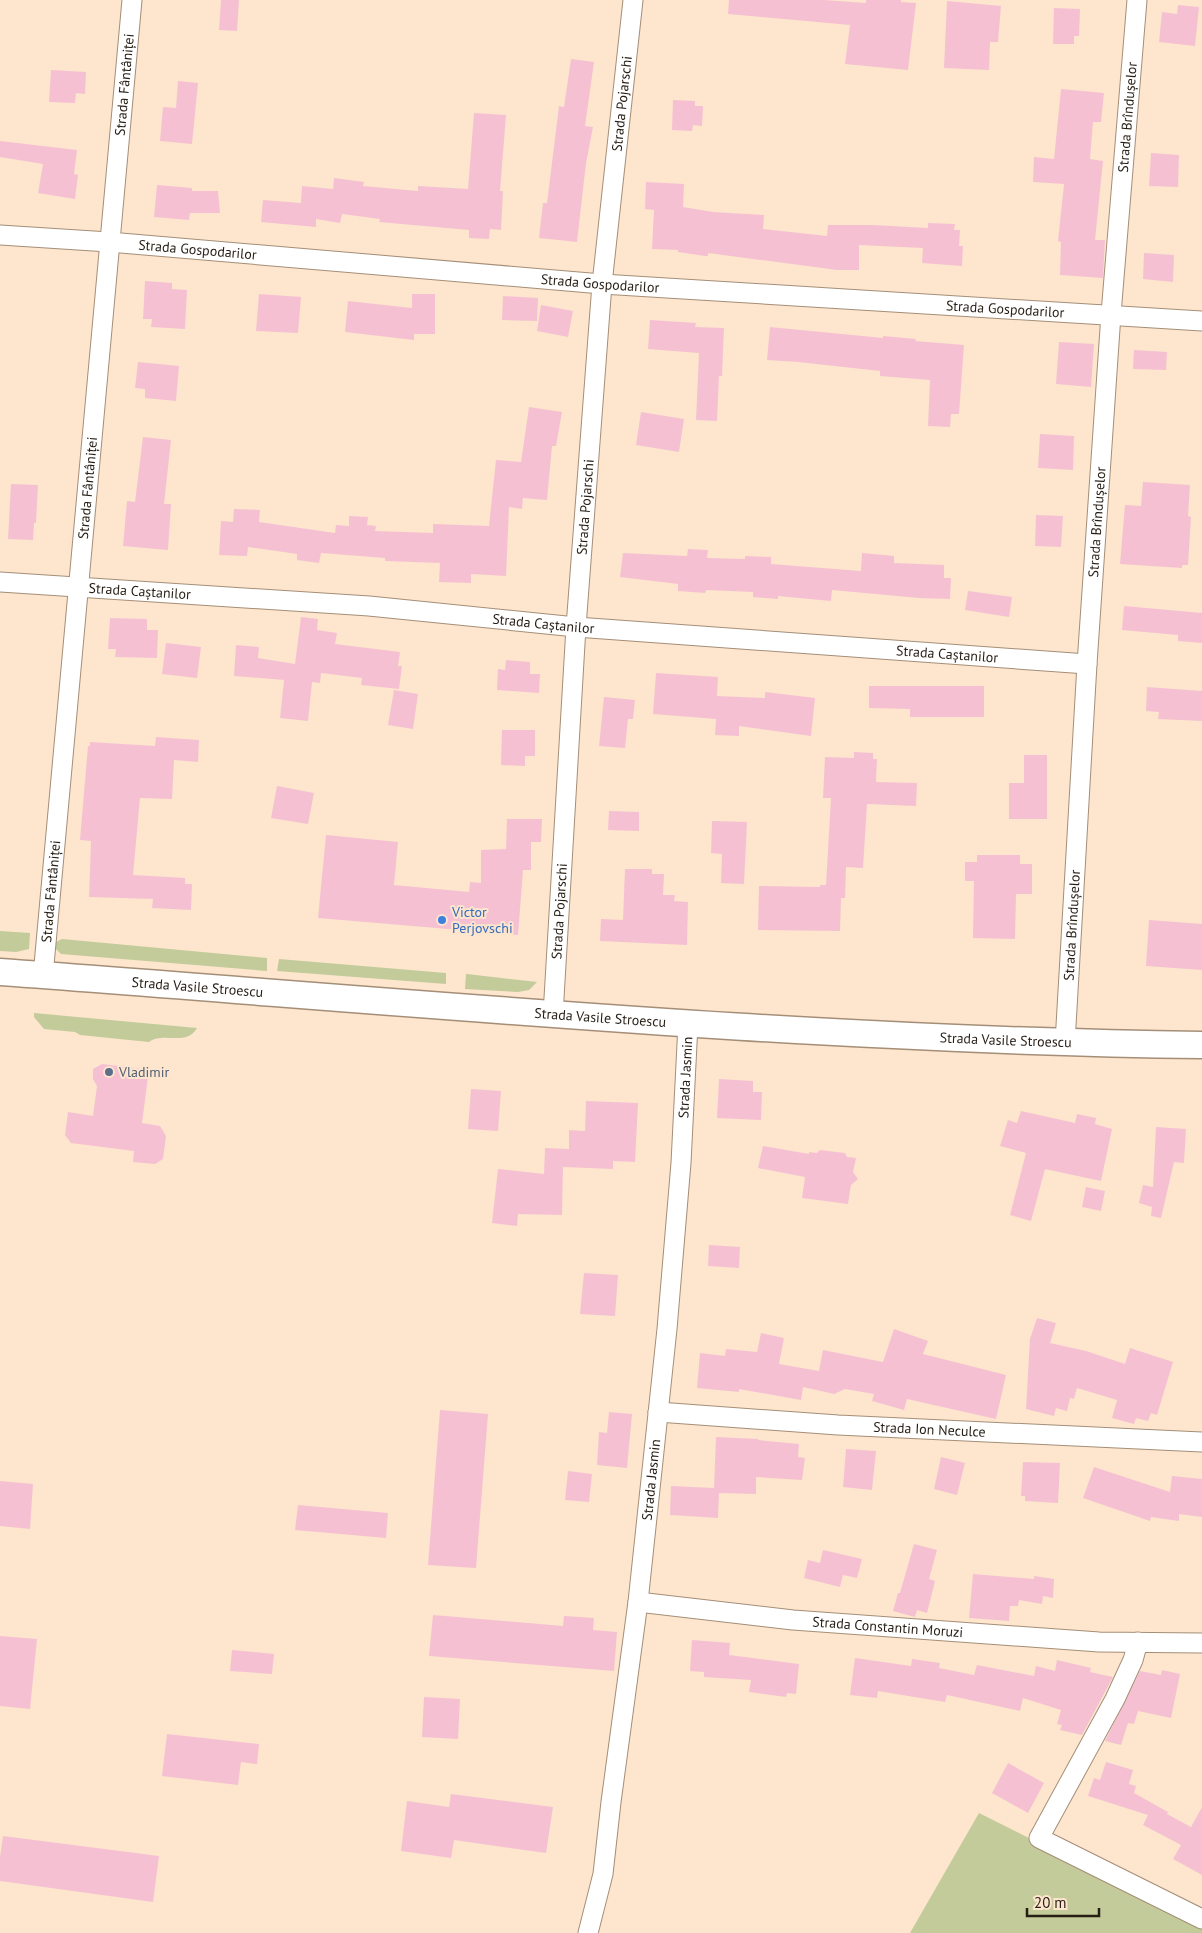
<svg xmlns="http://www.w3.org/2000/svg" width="1202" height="1933" font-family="'PT Sans',sans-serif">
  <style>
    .green { fill: #c3cb9a }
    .building { fill: #f5c1d2 }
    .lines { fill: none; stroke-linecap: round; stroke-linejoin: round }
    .street-casing { stroke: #a48e78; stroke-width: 21 }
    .secondary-casing { stroke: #a48e78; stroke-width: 29 }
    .street { stroke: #fff; stroke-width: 19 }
    .secondary { stroke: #fff; stroke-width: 26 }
    .shop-dot { fill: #3f7fe0; stroke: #fde6cd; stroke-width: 2 }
    .service-dot { fill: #5c6f8a; stroke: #fde6cd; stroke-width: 2 }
    .labels { text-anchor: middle; stroke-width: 4; stroke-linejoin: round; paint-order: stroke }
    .street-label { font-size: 14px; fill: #261e15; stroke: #fde6cd }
    .shop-label { font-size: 14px; fill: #366cbe; stroke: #fde6cd; text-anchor: start }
    .service-label { font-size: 14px; fill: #4e5e75; stroke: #fde6cd; text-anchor: start }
  </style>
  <rect width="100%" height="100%" fill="#fde6cd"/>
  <path class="green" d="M0,931L30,933L29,949L16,952L0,951Z
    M62,939L267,958V971L61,954L56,949V942Z
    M279,959L446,973V984L277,971Z
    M466,974H467L537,982L529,990L518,992L465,989Z
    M34,1013L197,1028C186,1047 164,1031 149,1042L80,1035L75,1032L44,1029L34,1017Z
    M979,1813L1202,1925V1933H910Z"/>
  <path class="building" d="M221,0H239L237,31L219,30Z
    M729,0H824L866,3V0H901V2L916,3L908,70L845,64L850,25L728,14Z
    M947,1L1001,6L998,42H990L989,70L944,68Z
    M1178,5L1199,7L1195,46L1159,42L1162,12L1177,14Z
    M1054,8L1080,9L1079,36H1074V44H1053Z
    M571,59L594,62L585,126L593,127L586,163L577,242L539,238L543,203H547L559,106L564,107Z
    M51,70L86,72L85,94L76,93L75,103L49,102Z
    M178,81L198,83L192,144L160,141L163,107L176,108Z
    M1061,89L1104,93L1101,122H1093L1090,159L1103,161L1095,240H1105L1103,278L1060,275L1061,242L1058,241L1064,184L1033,182L1034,157L1054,159Z
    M673,100L695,101V106H703L702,126L693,125L692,131L672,130Z
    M474,113L506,115L500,191H503L501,230L490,229L489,239L469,238V230L379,222L380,219L342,214L340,223L316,219V227L261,222L263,200L301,203L302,186L333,189L334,178L364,182L363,186L418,191V186L468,189Z
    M0,141L77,150L74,174L78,175L75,199L38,193L43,164L0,157Z
    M1151,153L1179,155L1178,187L1149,186Z
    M646,182L684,184L683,207L713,212L764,215L763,229L827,236L828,225H873L928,228V223L955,224L954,230H960L959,246H963L962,266L922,263L923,248L859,245V270H837L708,253V256H705L678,252V250L652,249L654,210L645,209Z
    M157,185L192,188V191H218L220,213H190L189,220L154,217Z
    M1144,253L1174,255L1173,282L1143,279Z
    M145,281L172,283V289L187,290L185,329L151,327L152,319H143Z
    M259,294L301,297L298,333L256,331Z
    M412,294H435V334H414V340L345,332L348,301L412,308Z
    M503,296L538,298L537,321L502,320Z
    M541,305L573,311L568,337L537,331Z
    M650,320L696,323L695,327L724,328L722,376H719L717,421L696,420L699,353L648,349Z
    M770,327L883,338V336L916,339L915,341L964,345L959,414H951L950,427L928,426L930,380L880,376V371L798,362L767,360Z
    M1059,342L1094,344L1091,387L1056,384Z
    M1134,350L1167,352L1166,370L1133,369Z
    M138,362L179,366L176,401L145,398V389L135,388Z
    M529,407L562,412L556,446H552L547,500L523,498L522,509L509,507L506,576L471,574V583L439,582L440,563L385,561V558L321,553L319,563L297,560V554L248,547L247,556L219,555L221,521L233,522L234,509L260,510L259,522L335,533L336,525L349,526V516L368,517L367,525L376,526L375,531L433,533V524L489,526L496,460L521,462Z
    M641,412L684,419L679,452L636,445Z
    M1040,434L1074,436L1073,470L1038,468Z
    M143,437L171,440L164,504H171L168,550L123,546L127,501L135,502Z
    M1143,482L1190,485L1188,516L1191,517L1188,565H1182V568L1120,564L1125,505L1141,506Z
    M11,484L38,485L36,523H34L33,540L8,539Z
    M1036,515L1063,516L1061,547L1035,546Z
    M688,549L708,550L707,558L745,559V556L771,557V564L861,571L862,553L894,556V563L944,565V578H951L950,599L919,598L832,590L831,601L778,596V599L753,597V592L706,590L705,593L678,591V584L620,577L623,553L687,556Z
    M968,591L1012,597L1009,617L965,610Z
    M1124,606L1202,613V643L1178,641V635L1122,630Z
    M301,617L318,619L317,630L337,633L335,644L400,652L398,666H402L399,689L361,685L362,678L321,673L320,683L312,682L308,721L280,718L284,680L234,676L236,645L259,647L258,658L295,664Z
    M110,618L147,619V630H158L157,658L115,657L116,649H108Z
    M166,643L201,647L197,678L162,674Z
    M506,660L530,662V674H540L539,693L497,690L498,669L505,670Z
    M656,673L718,677L717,696L765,698V692L815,698L811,736L739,726V736L715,735L716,719L653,714Z
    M869,686H984V717H910V709L869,708Z
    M1147,687L1202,691V721L1158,719L1159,712L1146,711Z
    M394,690L418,694L413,729L388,725Z
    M604,697L635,700L633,719H628L625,748L599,746Z
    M502,730H535V756H525V766L501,765Z
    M156,737L199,740L198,762L174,760L172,799L140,798L133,875L185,878V884H192L191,910L152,908L153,899L89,897L91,841L80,840L88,746H90V742L155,746Z
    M854,752L873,753V759H877L876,782L917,783L916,806L867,804L863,868L846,867L845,898H841L840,931L758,930L759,886L820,887V885H826L831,798H823L825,757L854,758Z
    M1024,755H1047V819H1009V783H1024Z
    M277,786L314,793L308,824L271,818Z
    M609,811L639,812V831L608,830Z
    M507,819H542L541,842H531V870H523L518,935L318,918L326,835L398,842L394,885L469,892L470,882L481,883V850L506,849Z
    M712,821L747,822L744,884L721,883L722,854L711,853Z
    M977,855H1020V864H1032V894H1016L1015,939L973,938L974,881H965V862H977Z
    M625,869H652V874H664L663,895H675L674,901L688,902L687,945L600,941L601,919L623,920Z
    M1149,920L1202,924V970L1146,966Z
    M102,1064L143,1069L148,1077L142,1123L160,1126L166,1136L163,1159L155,1164L133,1162L134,1151L71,1143L65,1135L68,1112L93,1116L97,1086L93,1079V1069Z
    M719,1079L753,1081V1092H762L761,1120L717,1118Z
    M471,1089L501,1091L498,1131L468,1129Z
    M586,1101L638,1103L635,1162L613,1161V1169L563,1167L562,1215L518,1214L517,1226L492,1223L498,1169L544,1174L545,1148L569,1149V1130L585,1131Z
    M1021,1111L1075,1123L1077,1114L1096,1118L1095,1124L1112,1129L1101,1181L1045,1169L1031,1221L1010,1215L1026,1153L1000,1146L1008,1120L1017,1123Z
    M1156,1127L1186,1129L1184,1163L1174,1162L1161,1218L1151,1216L1152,1207L1139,1203L1143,1185L1153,1187Z
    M763,1146L809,1154V1152L817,1153L820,1150L845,1153L847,1157L856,1158L853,1172L858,1179L851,1185L848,1204L802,1198L805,1177L758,1168Z
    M1086,1187L1105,1191L1101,1211L1082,1207Z
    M709,1245L740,1247L739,1268L708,1266Z
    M584,1273L618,1275L615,1316L580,1314Z
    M1037,1318L1056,1323L1050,1343L1086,1351L1125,1364L1130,1348L1173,1362L1157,1415L1151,1413L1148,1421L1136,1418L1134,1424L1112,1418L1117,1400L1077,1388L1074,1399L1070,1398L1067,1411L1056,1408L1054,1416L1026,1409L1030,1339Z
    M894,1329L928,1341L923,1354L1006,1375L996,1419L907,1399L904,1410L872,1401L874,1394L845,1389L834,1394L803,1387L801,1400L739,1389V1392L697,1388L700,1353L725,1356L726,1349L757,1352L761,1333L784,1338L779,1364L819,1371L823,1350L883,1362Z
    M440,1410L488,1414L476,1568L428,1565Z
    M609,1412L632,1414L627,1468L597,1465L599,1432L607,1433Z
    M716,1437L758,1439V1440L799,1444L798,1457L805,1458L802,1480L756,1477V1494L719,1493L718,1518L670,1515L671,1486L714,1488Z
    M846,1449L876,1451L872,1490L843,1487Z
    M941,1457L965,1463L957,1495L934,1489Z
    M1023,1462L1060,1463L1058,1503L1025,1501V1496H1021Z
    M1094,1467L1170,1492L1172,1476L1202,1479V1517L1179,1514V1521L1151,1517L1150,1521L1083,1498Z
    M568,1471L592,1474L589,1502L565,1500Z
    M0,1481L33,1484L30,1529L0,1526Z
    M298,1505L388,1513L386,1538L295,1530Z
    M914,1544L937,1550L929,1579L935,1581L927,1613L917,1610L915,1617L893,1611L898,1593H900Z
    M823,1550L862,1559L857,1578L843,1575L840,1587L804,1578L808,1560L820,1563Z
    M973,1574L1034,1579V1576L1054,1579L1053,1598L1043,1596L1042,1604L1019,1600L1018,1606H1010L1009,1621L969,1618Z
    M433,1615L563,1626L564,1616L594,1618L593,1630L617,1632L614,1671L429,1656Z
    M0,1636L37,1639L30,1709L0,1706Z
    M692,1640L730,1643L729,1655L799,1664L796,1694L787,1693L786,1697L749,1692L751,1680L704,1677V1672L690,1671Z
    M232,1650L274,1654L272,1674L230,1671Z
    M855,1658L911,1666L912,1659L940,1663L939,1668L974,1675L977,1665L1034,1676L1036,1666L1055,1671L1057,1660L1091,1668L1090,1672L1113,1677L1082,1735L1060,1730L1062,1725L1057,1724L1061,1710L1023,1698L1020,1711L947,1695L945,1702L878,1691L877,1698L850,1695Z
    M1162,1670L1180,1674L1171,1718L1138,1711L1134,1724L1128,1723L1121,1745L1105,1741L1140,1671L1161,1675Z
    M424,1697L460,1699L458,1739L422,1737Z
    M167,1734L259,1744L257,1764L241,1762L238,1785L162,1776Z
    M1106,1762L1133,1770L1129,1784L1136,1786L1134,1793L1168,1812L1167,1814L1191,1827L1202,1807V1875L1173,1859L1181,1845L1143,1825L1148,1815L1088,1796L1094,1778L1100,1780Z
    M1008,1763L1044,1783L1028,1813L992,1793Z
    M451,1794L553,1807L546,1853L454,1840L451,1858L401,1851L407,1801L449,1807Z
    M3,1836L159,1856L153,1902L0,1881V1857Z"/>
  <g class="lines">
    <defs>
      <g id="street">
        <path id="s1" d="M0,235L109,242L602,284L1202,321"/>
        <path id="s2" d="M0,582L369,606L576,627L1087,664"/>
        <path id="s3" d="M43,976L132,0"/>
        <path id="s4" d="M553,1015L576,627L602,284L633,0"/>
        <path id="s5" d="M1065,1043L1087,664L1111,314L1137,0"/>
        <path id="s6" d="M658,1412L838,1425L1202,1442"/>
        <path id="s7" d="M638,1602L793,1620L1099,1642L1202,1643"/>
        <path d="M1138,1642L1133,1660L1115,1699L1039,1838L1202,1919"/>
        <path id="s8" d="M588,1933L603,1874L611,1802L638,1602L667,1329L681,1163L688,1024"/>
      </g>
      <g id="secondary">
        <path id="s9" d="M0,972C400,1001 800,1040 1202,1045"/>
      </g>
    </defs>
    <use href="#street" class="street-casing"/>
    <use href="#secondary" class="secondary-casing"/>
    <use href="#street" class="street"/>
    <use href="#secondary" class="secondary"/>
  </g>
  <circle class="shop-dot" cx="442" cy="920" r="5"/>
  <circle class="service-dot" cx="109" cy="1072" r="5"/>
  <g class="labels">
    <g class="street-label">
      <text dy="5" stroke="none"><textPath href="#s3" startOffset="895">Strada Fântâniței</textPath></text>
      <text dy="5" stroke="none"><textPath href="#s4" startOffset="914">Strada Pojarschi</textPath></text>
      <text dy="5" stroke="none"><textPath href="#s5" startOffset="928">Strada Brîndușelor</textPath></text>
      <text dy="5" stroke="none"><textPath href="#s1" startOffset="198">Strada Gospodarilor</textPath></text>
      <text dy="5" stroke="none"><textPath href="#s1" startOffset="602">Strada Gospodarilor</textPath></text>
      <text dy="5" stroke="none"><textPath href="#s1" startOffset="1008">Strada Gospodarilor</textPath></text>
      <text dy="5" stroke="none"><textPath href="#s3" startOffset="490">Strada Fântâniței</textPath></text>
      <text dy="5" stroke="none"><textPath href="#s4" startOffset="509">Strada Pojarschi</textPath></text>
      <text dy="5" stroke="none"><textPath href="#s5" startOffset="522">Strada Brîndușelor</textPath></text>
      <text dy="5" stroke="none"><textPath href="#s2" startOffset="140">Strada Caștanilor</textPath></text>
      <text dy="5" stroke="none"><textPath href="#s2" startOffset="545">Strada Caștanilor</textPath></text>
      <text dy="5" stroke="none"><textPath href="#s2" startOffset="950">Strada Caștanilor</textPath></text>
      <text dy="5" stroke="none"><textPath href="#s3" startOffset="85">Strada Fântâniței</textPath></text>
      <text dy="5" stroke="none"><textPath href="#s4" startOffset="104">Strada Pojarschi</textPath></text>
      <text dy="5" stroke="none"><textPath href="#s5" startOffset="118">Strada Brîndușelor</textPath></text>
      <text dy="5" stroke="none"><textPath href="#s9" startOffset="198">Strada Vasile Stroescu</textPath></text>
      <text dy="5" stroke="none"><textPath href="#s9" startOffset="602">Strada Vasile Stroescu</textPath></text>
      <text dy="5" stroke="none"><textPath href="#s9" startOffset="1008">Strada Vasile Stroescu</textPath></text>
      <text dy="5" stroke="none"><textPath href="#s8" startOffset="862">Strada Jasmin</textPath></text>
      <text dy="5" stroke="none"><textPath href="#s6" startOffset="272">Strada Ion Neculce</textPath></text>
      <text dy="5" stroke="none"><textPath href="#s8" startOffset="458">Strada Jasmin</textPath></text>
      <text dy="5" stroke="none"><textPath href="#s7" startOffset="251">Strada Constantin Moruzi</textPath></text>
    </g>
    <g class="shop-label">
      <text x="452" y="917">Victor<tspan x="452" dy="16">Perjovschi</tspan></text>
    </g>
    <g class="service-label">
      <text x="119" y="1077">Vladimir</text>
    </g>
  </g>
  <path d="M1027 1908v8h72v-8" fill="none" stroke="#261e15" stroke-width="2.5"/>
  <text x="1034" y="1908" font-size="15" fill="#261e15" stroke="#fde6cd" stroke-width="4" paint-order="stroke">20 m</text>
</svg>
